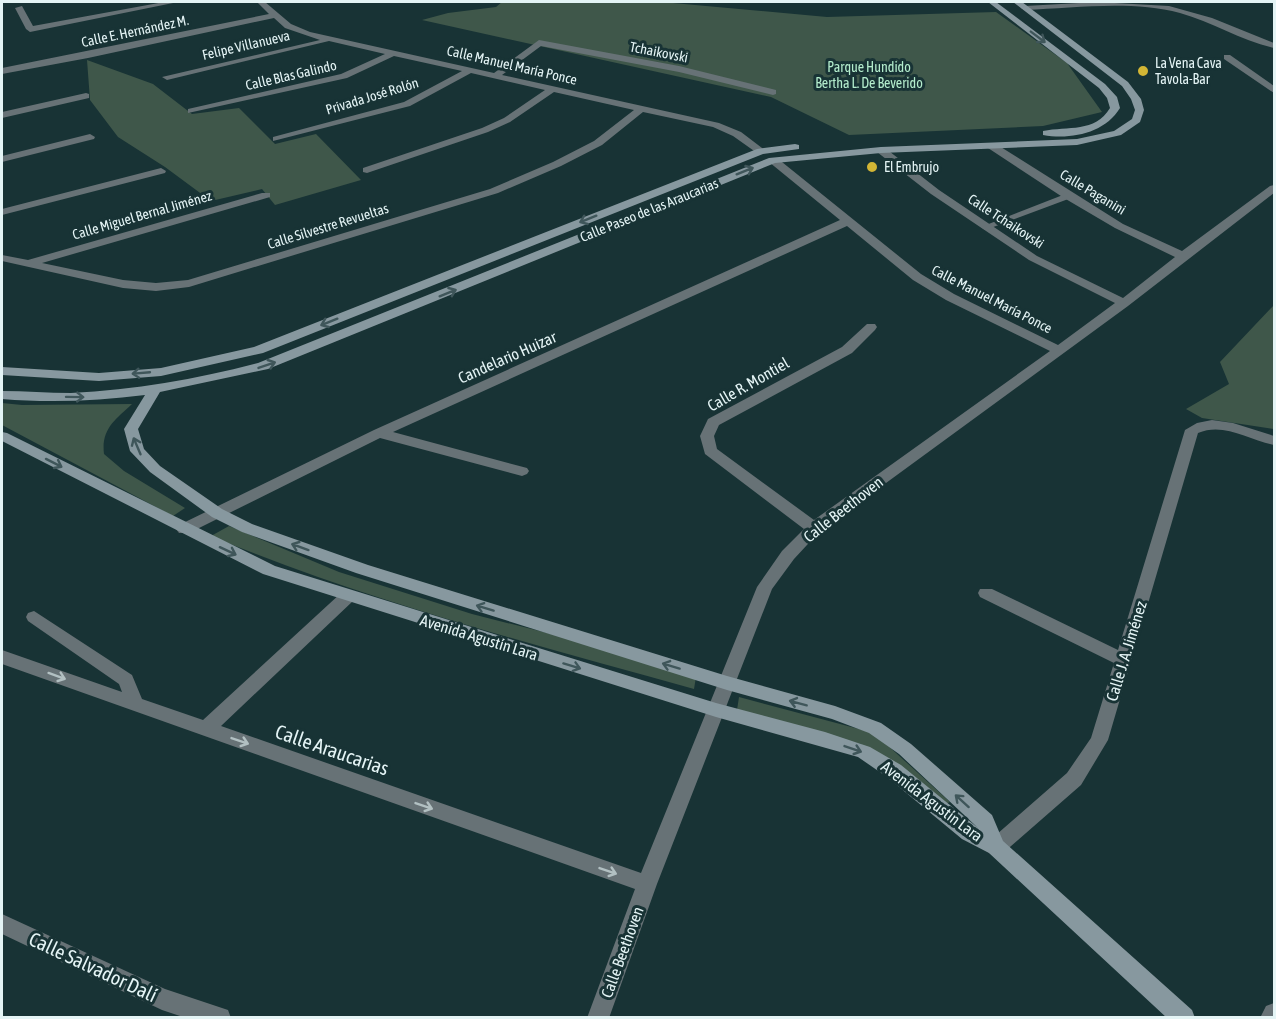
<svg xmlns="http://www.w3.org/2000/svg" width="1276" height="1019" font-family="'Asap Condensed',sans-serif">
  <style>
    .green { fill: #3f574a }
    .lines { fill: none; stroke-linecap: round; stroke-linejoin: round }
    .service { fill: #677276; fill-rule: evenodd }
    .minor { fill: #677276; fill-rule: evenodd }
    .secondary { fill: #87989f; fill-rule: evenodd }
    .oneway { stroke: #3f565a }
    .oneway2 { stroke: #b2c0c2 }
    .poi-dot { fill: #d3b635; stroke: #183335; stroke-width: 2 }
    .labels { text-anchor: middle; stroke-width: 6; stroke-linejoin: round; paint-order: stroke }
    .far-street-label { font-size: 14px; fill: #e4f4f5; stroke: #183335 }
    .far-poi-label { font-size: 14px; fill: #e4f4f5; stroke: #183335; text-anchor: start }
    .far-park-label { font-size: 14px; fill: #b4edcd; stroke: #183335 }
    .street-label { font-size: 16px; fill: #e4f4f5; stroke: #183335 }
    .near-street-label { font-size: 20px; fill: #e4f4f5; stroke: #183335 }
  </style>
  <rect width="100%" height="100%" fill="#183335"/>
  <path class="green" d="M502,2H662L827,17L996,12L1067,63L1102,112L1043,126L849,135L771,97L422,20L448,13L496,7Z
    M87,60L153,84L192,114L239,108L275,144L316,134L361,180L275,205L262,189L211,201L165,167L118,137L90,100Z
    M1274,305V429L1202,418L1186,409L1229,384L1220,362Z
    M2,403L22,405L132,404C115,420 101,429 104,454L124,471L185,508L173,516L2,425Z
    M229,526L339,572L472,614L697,671L694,689C531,644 368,601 211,536Z
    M739,697L874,733L950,802L935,809L861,744L737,710Z"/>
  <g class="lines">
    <path class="service" d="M1068,193L1071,194V198L988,229L985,230L981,227Z"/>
    <path class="minor" d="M164,2H178L30,32L26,29L15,8L22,6L33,26Z
      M257,2H265L291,24L310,32L494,73L539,40L679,66L776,90V94L773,95L679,72L541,46L502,75L719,123L741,132L766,151L757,153L733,136L713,127L643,112L602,145L561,166L498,193L189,287L156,291L123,288L2,261V255L28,260L262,193H270V197L42,263L123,280L156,283L188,280L490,189L553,162L594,141L634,110L554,92L510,122L488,132L367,173L363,172V168L482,128L504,118L545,90L471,73L410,106L273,141V137L404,102L462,71L394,56L347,78L188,113V109L341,74L385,54L329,41L167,80L162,77L320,40L285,28L274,18L88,58L2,74V68L269,14Z
      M1097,2L1169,6L1212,18L1274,43V48C1242,41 1212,22 1180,13C1131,0 1075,8 1025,10L1021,8L1025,6Z
      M1224,55H1230L1274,86V93L1224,59Z
      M86,93L89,94V98L2,118V112Z
      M90,134L95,137L94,139L2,162V156Z
      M988,144H996L1123,224L1182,251L1270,186L1274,185V193L1128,306L819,532L794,559L772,589L657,884L609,1018H587L635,889L2,664V650L122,692L119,684L28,621L26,617L28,613L34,611L132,675L142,699L203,720L341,593H353L355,597L353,601L221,726L641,873L757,587L782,551L804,529L705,454L700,436L708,419L842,347L867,324H875L877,327L875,330L852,353L719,425L714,436L717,449L814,520L1050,351L946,300L913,280L847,226L393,432L527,468L529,471L527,474L522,476L380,438L189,533H179L176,529L179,525L374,430L840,220L769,162V158H777L921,274L954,294L1058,345L1115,303L1029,260L931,194L877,152V148H885L939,190L1037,256L1123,298L1175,257L1115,228L1064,198L988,148Z
      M161,168L166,171L165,173L2,215V209Z
      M1212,420L1233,423L1274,436V445C1249,440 1224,422 1198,433L1108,740L1081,785L1003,853L996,856L989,853L986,847L989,841L1067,773L1091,738L1114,663L980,597L978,593L980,589H992L1118,650L1185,430L1197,423Z
      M2,914L165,989L228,1010L231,1018H186L162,1010L2,934Z
      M1274,1003V1018H1260L1266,1006Z"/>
    <path class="secondary" d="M988,2H996L1105,84L1117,97L1120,108C1105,133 1071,140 1043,135V131C1068,126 1095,133 1110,108L1107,98L1099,88Z
      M1013,2H1022L1128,82L1141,99L1144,110L1140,122L1121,135L1077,145L881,153L775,163L268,369L160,392L138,429L144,449L160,466L222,509L252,524L368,565L727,676L835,706L881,723L911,744L992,815L1003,841L1192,1010L1195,1018H1167L989,853L962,839L887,777L858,757L716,717L263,574L2,441V432L7,433L275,566L716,703L825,732L870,747L901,765L978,828L899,754L869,733L832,719L727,690L356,573L242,532L212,517L150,472L130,451L124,429L145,395C98,401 49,403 2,399V391C25,391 48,393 71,393C135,390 197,379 258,363L769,158L881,147L1077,139L1114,131L1132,119L1135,110L1131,99L1122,86Z
      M795,144L799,145V149L763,154L263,353L161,376L99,381L2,375V367L99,373L161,368L254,347L757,149Z"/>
  </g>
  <defs><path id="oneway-shaft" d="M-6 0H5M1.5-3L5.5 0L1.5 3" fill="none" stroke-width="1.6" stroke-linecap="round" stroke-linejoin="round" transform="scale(1.5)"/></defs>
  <g class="oneway">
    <use href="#oneway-shaft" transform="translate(1038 37) rotate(37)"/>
    <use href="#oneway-shaft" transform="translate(745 171) rotate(-22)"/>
    <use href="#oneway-shaft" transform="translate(588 219) rotate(158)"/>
    <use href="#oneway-shaft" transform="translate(448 293) rotate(-22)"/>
    <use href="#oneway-shaft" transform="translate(329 322) rotate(158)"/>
    <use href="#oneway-shaft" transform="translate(267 365) rotate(-19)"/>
    <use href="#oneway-shaft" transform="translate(141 373) rotate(175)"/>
    <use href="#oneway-shaft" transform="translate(75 397) rotate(1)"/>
    <use href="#oneway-shaft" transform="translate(137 446) rotate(-113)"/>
    <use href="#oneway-shaft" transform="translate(54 463) rotate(27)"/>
    <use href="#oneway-shaft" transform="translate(300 547) rotate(-160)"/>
    <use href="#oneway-shaft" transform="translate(228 551) rotate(25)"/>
    <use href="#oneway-shaft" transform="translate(485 608) rotate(-163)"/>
    <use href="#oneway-shaft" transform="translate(572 666) rotate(17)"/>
    <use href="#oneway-shaft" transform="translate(671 666) rotate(-163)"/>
    <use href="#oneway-shaft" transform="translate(798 703) rotate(-165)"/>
    <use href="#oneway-shaft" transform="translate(853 749) rotate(19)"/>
    <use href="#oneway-shaft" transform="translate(962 801) rotate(-138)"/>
  </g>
  <g class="oneway2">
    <use href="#oneway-shaft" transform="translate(57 676) rotate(20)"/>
    <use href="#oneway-shaft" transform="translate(240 741) rotate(19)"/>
    <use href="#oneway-shaft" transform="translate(424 806) rotate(19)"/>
    <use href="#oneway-shaft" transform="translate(608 871) rotate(19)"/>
  </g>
  <g class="poi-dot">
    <circle cx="1143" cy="71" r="6"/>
    <circle cx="872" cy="167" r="6"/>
  </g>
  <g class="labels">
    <g class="far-street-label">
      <text transform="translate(135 31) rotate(-12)" y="5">Calle E. Hernández M.</text>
      <text transform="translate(246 45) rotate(-13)" y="5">Felipe Villanueva</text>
      <text transform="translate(659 52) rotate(11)" y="5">Tchaikovski</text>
      <text transform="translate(512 65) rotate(13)" y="5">Calle Manuel María Ponce</text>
      <text transform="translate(291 75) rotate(-13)" y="5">Calle Blas Galindo</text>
      <text transform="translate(372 96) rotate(-17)" y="5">Privada José Rolón</text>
      <text transform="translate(1093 192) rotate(31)" y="5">Calle Paganini</text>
      <text transform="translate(649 210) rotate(-22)" y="5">Calle Paseo de las Araucarias</text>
      <text transform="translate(142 215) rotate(-16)" y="5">Calle Miguel Bernal Jiménez</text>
      <text transform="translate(1006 221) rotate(33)" y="5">Calle Tchaikovski</text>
      <text transform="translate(328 226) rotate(-17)" y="5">Calle Silvestre Revueltas</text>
      <text transform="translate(992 299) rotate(27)" y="5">Calle Manuel María Ponce</text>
    </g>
    <g class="far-poi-label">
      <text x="1155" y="68">La Vena Cava<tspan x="1155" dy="16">Tavola-Bar</tspan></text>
      <text x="884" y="172">El Embrujo</text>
    </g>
    <g class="far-park-label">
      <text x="869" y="72">Parque Hundido<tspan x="869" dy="16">Bertha L. De Beverido</tspan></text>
    </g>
    <g class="street-label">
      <text transform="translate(507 357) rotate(-24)" y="6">Candelario Huizar</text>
      <text transform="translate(748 384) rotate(-30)" y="6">Calle R. Montiel</text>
      <text transform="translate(843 509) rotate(-38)" y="6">Calle Beethoven</text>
      <text transform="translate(479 637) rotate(17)" y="6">Avenida Agustín Lara</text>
      <text transform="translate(1126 651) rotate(-73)" y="6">Calle J. A. Jiménez</text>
      <text transform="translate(932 801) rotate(37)" y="6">Avenida Agustín Lara</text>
      <text transform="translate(622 952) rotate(-70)" y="6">Calle Beethoven</text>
    </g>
    <g class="near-street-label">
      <text transform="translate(332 750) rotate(19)" y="7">Calle Araucarias</text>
      <text transform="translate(93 967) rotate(25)" y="7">Calle Salvador Dalí</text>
    </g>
  </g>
  <rect width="1276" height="1019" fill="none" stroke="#e4f4f5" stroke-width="6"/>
</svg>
